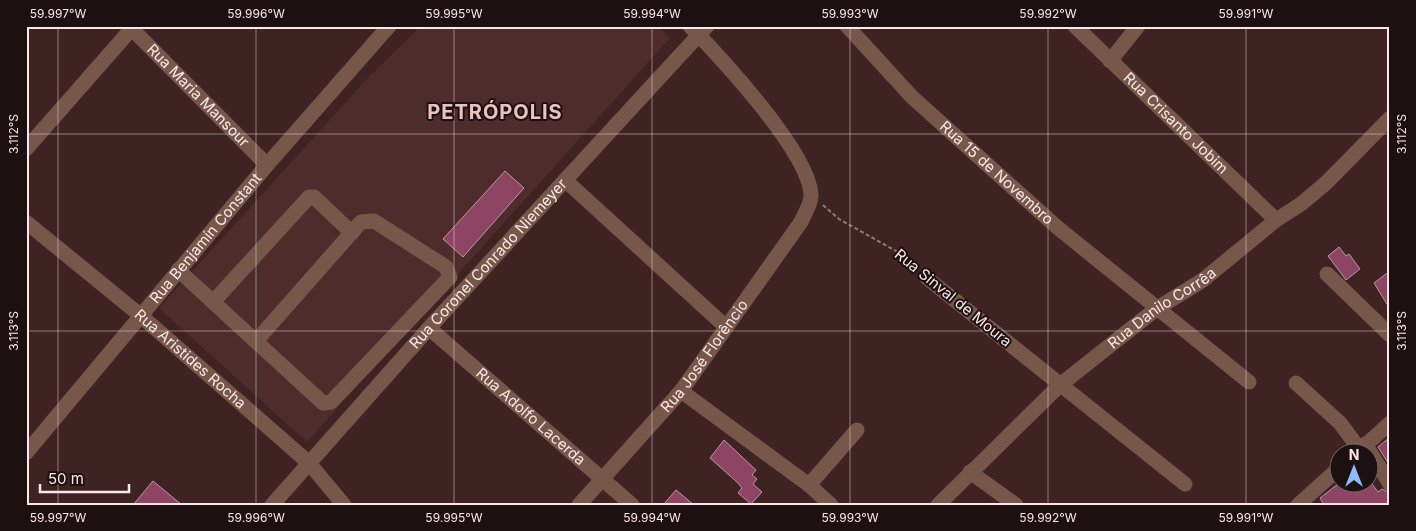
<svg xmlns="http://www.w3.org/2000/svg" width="1416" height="531" font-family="Inter,sans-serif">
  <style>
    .built { fill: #4f2c2c }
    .building { fill: #8d4563; stroke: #ba98a4 }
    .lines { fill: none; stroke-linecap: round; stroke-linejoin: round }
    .path { stroke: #937a7a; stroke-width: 2; stroke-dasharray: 4 2.5; stroke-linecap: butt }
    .minor { stroke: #76574a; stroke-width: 15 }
    .ticks { fill: none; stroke: #fbe7e7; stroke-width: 1; stroke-opacity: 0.45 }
    .labels { text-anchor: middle; stroke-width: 4; stroke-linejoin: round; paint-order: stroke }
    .street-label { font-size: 15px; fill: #fbe7e7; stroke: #1d1010 }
    .district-label { font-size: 20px; font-weight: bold; letter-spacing: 1px; fill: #e8c2c1; stroke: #1d1010 }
    .neatline { fill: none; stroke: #fbe7e7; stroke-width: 2 }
    .ticks-label { font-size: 12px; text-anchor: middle; fill: #fbe7e7 }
  </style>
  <rect width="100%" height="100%" fill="#3f2323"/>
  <path class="built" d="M421,26H658L670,38L307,442L159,308L365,81Z"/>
  <path class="building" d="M505,171L524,188L463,257L443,239Z
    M1339,247L1346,256L1349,254L1360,269L1346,280L1328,256Z
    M1390,271V309L1374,283Z
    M1390,437V466L1378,447Z
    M724,440L756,470L752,475L757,479L753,484L762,492L751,504L738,493L742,488L738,483L710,458Z
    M153,481L182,505H133Z
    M1338,484H1372L1378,492L1382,489L1390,493V505H1324L1320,498Z
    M676,490L694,505H663Z"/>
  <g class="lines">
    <path class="path" d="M823,205L839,219L912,260L918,268"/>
    <g class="minor">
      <path id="s1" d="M129,26L267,165"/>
      <path id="s2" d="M847,26L912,97L1058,228L1249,382"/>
      <path id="s3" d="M1075,26L1276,220"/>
      <path d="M1110,61L1138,26"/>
      <path d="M26,149L134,26"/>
      <path d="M565,180L726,327"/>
      <path id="s4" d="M26,222L140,315L309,463L344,505"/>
      <path d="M178,270L188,279L323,403L331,402L450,277L446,267L374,221L361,222L256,341"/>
      <path d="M1327,274L1390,335"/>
      <path d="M927,278L1185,484"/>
      <path d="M213,302L309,197H314L352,233"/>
      <path id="s5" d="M429,328L632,505"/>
      <path d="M1296,383L1340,423L1360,450"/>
      <path d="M681,391L809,485L831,505"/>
      <path d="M1365,444L1390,484"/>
      <path d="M1359,451L1390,423"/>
      <path id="s6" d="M26,453L267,165L389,26"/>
      <path d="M970,472L1016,505"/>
      <path d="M809,485L857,430"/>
      <path id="s7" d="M272,505L429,328L707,26"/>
      <path id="s8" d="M579,505L681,391L801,222C804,215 812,202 811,194C808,151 721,58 690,26"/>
      <path id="s9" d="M938,505L1060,385L1156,309L1203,280L1276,220L1301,204L1326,183L1390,118"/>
      <path d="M1298,505L1338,469"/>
    </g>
  </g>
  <path class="ticks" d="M58,26V505M256,26V505M454,26V505M652,26V505M850,26V505M1048,26V505M1246,26V505M26,134H1390M26,331H1390"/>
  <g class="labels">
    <g class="street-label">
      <text dy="5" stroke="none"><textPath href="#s1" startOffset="98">Rua Maria Mansour</textPath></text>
      <text dy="5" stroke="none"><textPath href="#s3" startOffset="140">Rua Crisanto Jobim</textPath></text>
      <text dy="5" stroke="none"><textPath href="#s2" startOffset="210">Rua 15 de Novembro</textPath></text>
      <text dy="5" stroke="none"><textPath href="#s6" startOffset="280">Rua Benjamín Constant</textPath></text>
      <text dy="5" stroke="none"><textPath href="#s7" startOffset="324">Rua Coronel Conrado Niemeyer</textPath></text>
      <text transform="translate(953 298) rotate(39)" y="5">Rua Sinval de Moura</text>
      <text dy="5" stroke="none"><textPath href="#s9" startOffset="299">Rua Danilo Corrêa</textPath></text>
      <text dy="5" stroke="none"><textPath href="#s8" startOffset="195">Rua José Florêncio</textPath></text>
      <text dy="5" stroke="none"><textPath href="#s4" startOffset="214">Rua Aristides Rocha</textPath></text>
      <text dy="5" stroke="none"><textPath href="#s5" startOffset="135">Rua Adolfo Lacerda</textPath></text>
    </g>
    <g class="district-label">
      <text x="495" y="119">PETRÓPOLIS</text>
    </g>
  </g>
  <rect width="1416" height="531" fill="none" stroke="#1d1010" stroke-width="55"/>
  <g transform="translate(1354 468)"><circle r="24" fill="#1d1010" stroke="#766666"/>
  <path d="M0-4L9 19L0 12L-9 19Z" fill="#8eb9fc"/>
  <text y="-8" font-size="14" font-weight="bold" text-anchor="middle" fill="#fbe7e7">N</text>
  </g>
  <path d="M40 484v8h89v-8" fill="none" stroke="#fbe7e7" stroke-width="2.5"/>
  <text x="48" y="484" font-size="15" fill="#fbe7e7" stroke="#1d1010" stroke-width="4" paint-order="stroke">50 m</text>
  <rect x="28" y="28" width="1360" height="476" class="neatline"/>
  <g class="ticks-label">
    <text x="58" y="18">59.997°W</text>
    <text x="256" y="18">59.996°W</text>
    <text x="454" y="18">59.995°W</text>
    <text x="652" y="18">59.994°W</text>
    <text x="850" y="18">59.993°W</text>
    <text x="1048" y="18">59.992°W</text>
    <text x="1246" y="18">59.991°W</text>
    <text transform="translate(14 134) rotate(-90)" y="4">3.112°S</text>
    <text transform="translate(1402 134) rotate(-90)" y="4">3.112°S</text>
    <text transform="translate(14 331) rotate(-90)" y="4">3.113°S</text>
    <text transform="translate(1402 331) rotate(-90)" y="4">3.113°S</text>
    <text x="58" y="522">59.997°W</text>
    <text x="256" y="522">59.996°W</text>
    <text x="454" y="522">59.995°W</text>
    <text x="652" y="522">59.994°W</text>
    <text x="850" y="522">59.993°W</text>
    <text x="1048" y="522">59.992°W</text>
    <text x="1246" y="522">59.991°W</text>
  </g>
</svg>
